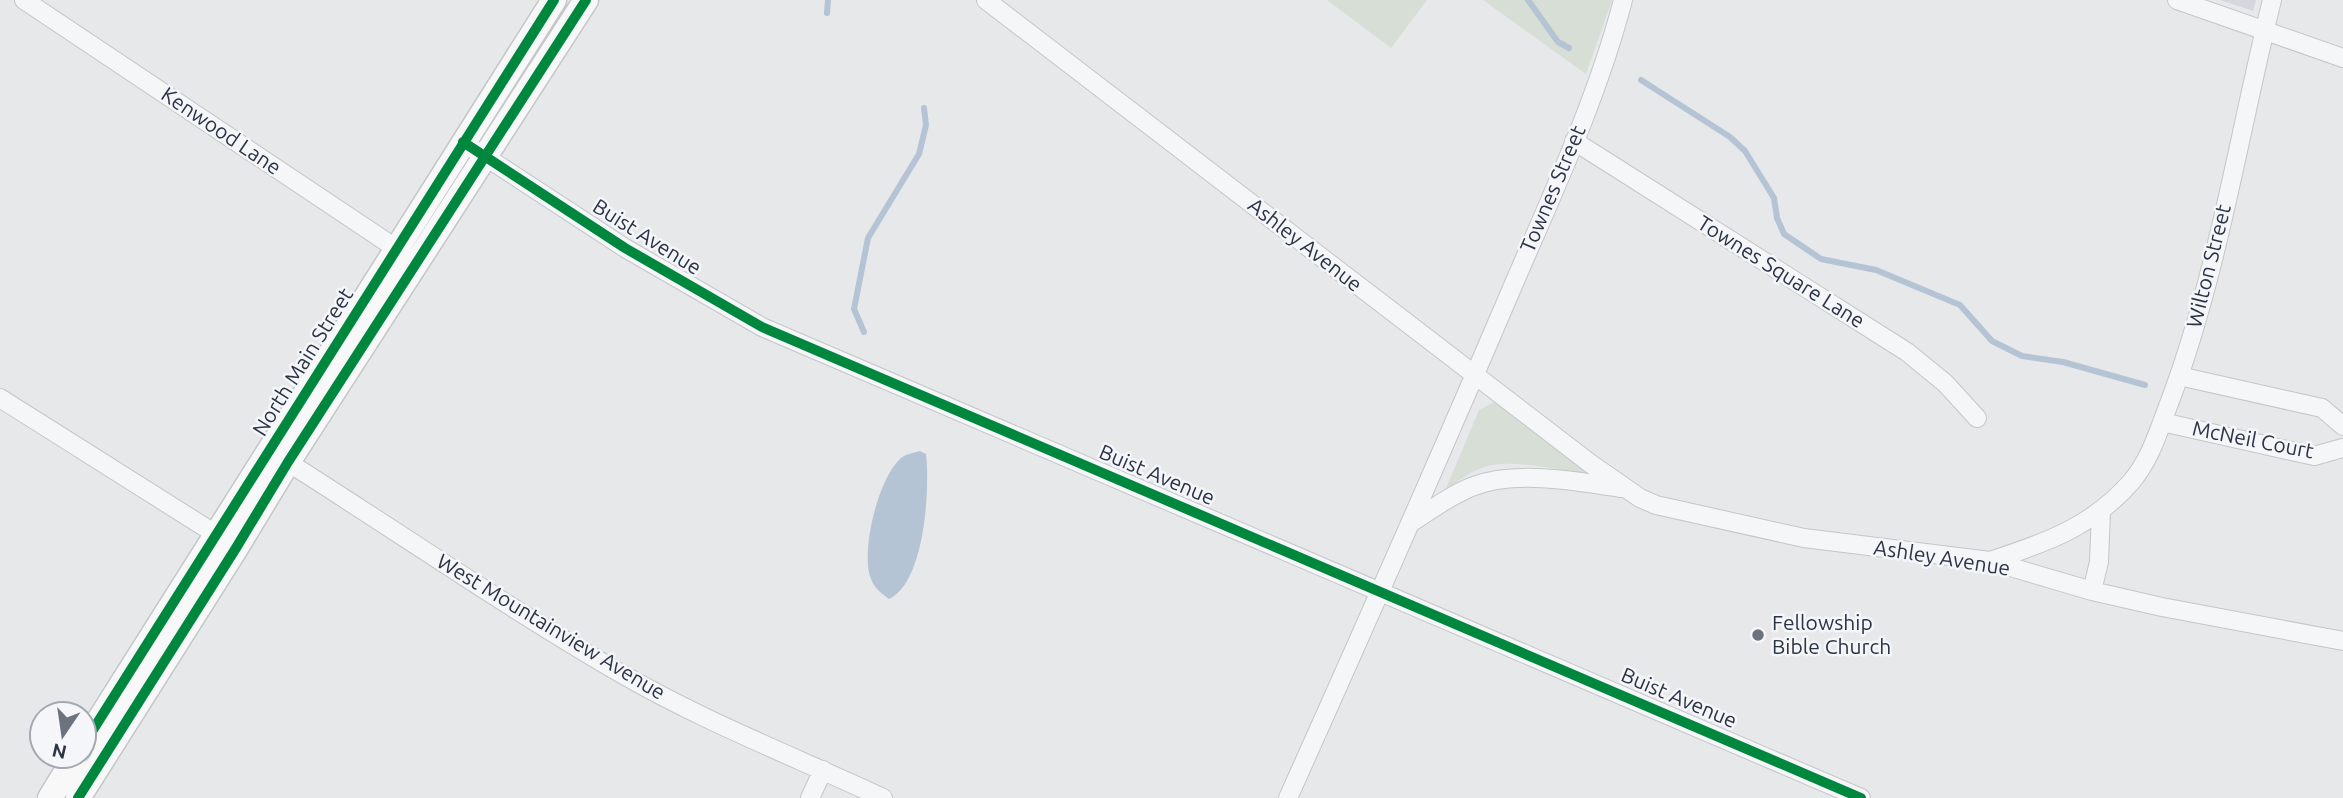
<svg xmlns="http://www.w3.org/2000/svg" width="2343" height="798" font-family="Ubuntu,sans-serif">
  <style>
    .built { fill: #d4d7dd }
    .green { fill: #d6ded6 }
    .water { fill: #b4c4d5 }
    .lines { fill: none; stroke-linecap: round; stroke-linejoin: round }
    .stream { stroke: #b4c4d5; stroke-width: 6 }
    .street-casing { stroke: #c4c6c8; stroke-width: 20 }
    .secondary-casing { stroke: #c4c6c8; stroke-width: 27 }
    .street { stroke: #f5f6f7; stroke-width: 18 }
    .secondary { stroke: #f8f8f8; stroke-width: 24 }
    .cycleway-casing { stroke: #f4f6f9; stroke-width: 15 }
    .cycleway { stroke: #00873e; stroke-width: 10 }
    .poi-dot { fill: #6c737f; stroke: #f4f6f9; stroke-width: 2.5 }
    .labels { text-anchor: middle; stroke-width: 5; stroke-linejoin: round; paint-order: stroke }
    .street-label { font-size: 21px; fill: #2b3445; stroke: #f4f6f9 }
    .poi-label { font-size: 21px; fill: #2b3445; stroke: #f4f6f9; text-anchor: start }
  </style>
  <rect width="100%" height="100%" fill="#e6e8ea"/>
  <path class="built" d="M2220,0H2256L2253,11Z"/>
  <path class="green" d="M1327,0H1427L1391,48Z
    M1483,0H1612L1586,74Z
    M1497,401L1594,476C1563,471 1518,459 1488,466C1472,470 1458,481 1445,491L1479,410Z"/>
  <path class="water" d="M920,451L926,454C930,488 925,583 889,599C881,593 875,589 871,579C860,553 878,479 900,459C905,454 913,453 920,451Z"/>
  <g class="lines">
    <path class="stream" d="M1528,0L1558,42L1569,48
      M827,13L828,0
      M1641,80L1730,137L1745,151L1774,198L1777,218L1784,234L1821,259L1876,270L1960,305L1992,341L2022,356L2063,362L2145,385
      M864,332L854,309L868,238L919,154L926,125L924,108"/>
    <defs>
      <path id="street" d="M24,0L406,255
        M986,0L1591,464L1640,498L1656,505L1804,538L1990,561L2092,591L2162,607L2343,641
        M2177,0L2343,58
        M1574,141L1907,352L1945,383L1977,418
        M475,150L625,248L762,327L1861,798
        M2179,376L2322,408L2343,426
        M0,398L225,540
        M2162,422L2314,456L2343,448
        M278,456C391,527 500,603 615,670C700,720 793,756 883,798
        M1412,522C1431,510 1452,494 1474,486C1516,470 1577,481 1621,488
        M1990,561C2045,543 2092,527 2131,482C2151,459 2159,429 2170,401C2218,273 2239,133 2272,0
        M2092,591L2099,562L2101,511
        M810,798L823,770
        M1288,798C1362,633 1435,468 1506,302C1548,203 1596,104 1623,0"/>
      <path id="secondary" d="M84,744L554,0
        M50,798L76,756
        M78,798L236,548L288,462L586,0"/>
    </defs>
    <use href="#street" class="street-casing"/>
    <use href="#secondary" class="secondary-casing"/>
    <use href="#street" class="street"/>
    <use href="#secondary" class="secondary"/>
    <defs>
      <path id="cycleway" d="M463,142L625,248L762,327L1861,798
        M84,744L554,0
        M78,798L236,548L288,462L586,0"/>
    </defs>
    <use href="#cycleway" class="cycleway-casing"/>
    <use href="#cycleway" class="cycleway"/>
  </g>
  <circle class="poi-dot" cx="1758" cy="635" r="7"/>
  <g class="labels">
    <g class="street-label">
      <text transform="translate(221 131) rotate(34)" y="7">Kenwood Lane</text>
      <text transform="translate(1553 189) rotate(-67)" y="7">Townes Street</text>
      <text transform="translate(647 237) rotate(32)" y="7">Buist Avenue</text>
      <text transform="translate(1305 245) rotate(38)" y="7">Ashley Avenue</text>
      <text transform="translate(2209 266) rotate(-76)" y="7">Wilton Street</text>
      <text transform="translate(1781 272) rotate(32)" y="7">Townes Square Lane</text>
      <text transform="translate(303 362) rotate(-58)" y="7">North Main Street</text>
      <text transform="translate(2253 440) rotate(11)" y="7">McNeil Court</text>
      <text transform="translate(1157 475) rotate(23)" y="7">Buist Avenue</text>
      <text transform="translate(1942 558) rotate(9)" y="7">Ashley Avenue</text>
      <text transform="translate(551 627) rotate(31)" y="7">West Mountainview Avenue</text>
      <text transform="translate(1679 698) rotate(23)" y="7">Buist Avenue</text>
    </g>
    <g class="poi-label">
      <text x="1772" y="630">Fellowship<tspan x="1772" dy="24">Bible Church</tspan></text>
    </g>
  </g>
  <g transform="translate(63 735) rotate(193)"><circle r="33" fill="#f4f6f9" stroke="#a4a8b1" stroke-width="2"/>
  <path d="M0-5L12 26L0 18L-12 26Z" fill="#6c737f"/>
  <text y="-10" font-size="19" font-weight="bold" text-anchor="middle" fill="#2b3445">N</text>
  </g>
</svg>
